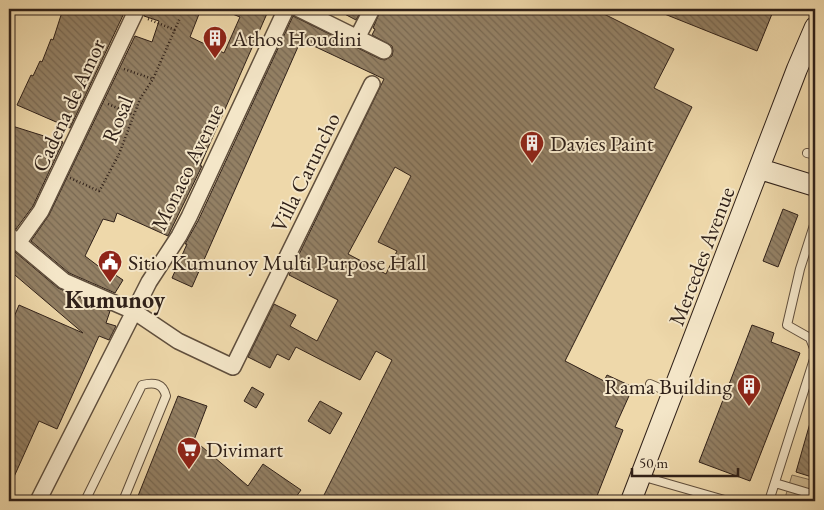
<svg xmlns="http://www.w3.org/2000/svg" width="824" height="510" font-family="'EB Garamond',serif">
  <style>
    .green { fill: #ceb991; stroke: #7f6d55 }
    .building { fill: url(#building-back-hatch); stroke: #302119; fill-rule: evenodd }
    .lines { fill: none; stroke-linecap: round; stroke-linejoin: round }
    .lane-casing { stroke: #604f3d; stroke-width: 10 }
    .street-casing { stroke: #604f3d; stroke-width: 18 }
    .secondary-casing { stroke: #302119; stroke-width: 22 }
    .path { stroke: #302119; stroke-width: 2.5; stroke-dasharray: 1 2.5; stroke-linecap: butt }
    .lane { stroke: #f4e6c8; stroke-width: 8 }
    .street { stroke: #f4e6c8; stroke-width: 15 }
    .secondary { stroke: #f4e6c8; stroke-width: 20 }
    .labels { text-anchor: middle; stroke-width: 4; stroke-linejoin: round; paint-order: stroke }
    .poi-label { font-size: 22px; fill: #302119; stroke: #f4e6c8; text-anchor: start }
    .street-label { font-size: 22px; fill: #302119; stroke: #f4e6c8 }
    .neighbourhood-label { font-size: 24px; font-weight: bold; fill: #302119; stroke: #f4e6c8 }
  </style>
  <defs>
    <pattern id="building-back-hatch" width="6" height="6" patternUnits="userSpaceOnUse" patternTransform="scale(1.25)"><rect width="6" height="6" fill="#938064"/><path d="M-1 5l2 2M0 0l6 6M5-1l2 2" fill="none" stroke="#786852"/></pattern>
  </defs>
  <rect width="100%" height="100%" fill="#eed8aa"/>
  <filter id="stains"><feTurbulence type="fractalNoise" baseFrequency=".004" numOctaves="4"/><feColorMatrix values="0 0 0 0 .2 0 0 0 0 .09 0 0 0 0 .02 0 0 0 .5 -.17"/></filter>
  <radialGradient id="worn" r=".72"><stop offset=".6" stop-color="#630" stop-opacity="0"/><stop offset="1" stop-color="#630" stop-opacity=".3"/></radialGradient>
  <path class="green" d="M792,475L815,481V501H784Z"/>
  <path class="building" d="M63,9H118L125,11L70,128L17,105L31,75L33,76L40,61L42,62L51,39L53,40Z
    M146,9H201L190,37L224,53L240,17L220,9H269L200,166H202L168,236L117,213L114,222L103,219L85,256L106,272L108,270L123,280L115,293L69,273L31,241L49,215L135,36L152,42L159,21L144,16Z
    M335,9H362L356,20Z
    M381,9H594L674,49L654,88L692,107L565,361L604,381L607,375L633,387L615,427L623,430L595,501H548L539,498L538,501H321L392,360L376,351L360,380L296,347L289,360L277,354L270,368L248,357L274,304L296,315L290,326L317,341L338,300L289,275L384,79L301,40L192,287L172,278L187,244H185L198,221L293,16L380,59L385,60L392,56L393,51L392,46L372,35L375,29L373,28ZM395,167L411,176L378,242L397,251L386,274L348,254Z
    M652,9H774L757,51Z
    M9,125L63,142L33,206L16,229L9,226Z
    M783,209L798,215L778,267L763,261Z
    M9,247L58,288L110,311L106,323L116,326L109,340L99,336L57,429L39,421L9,488V329L19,305L83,333L9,270Z
    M752,325L774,333L771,342L800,353L750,481L699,462Z
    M252,387L264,394L256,408L244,401Z
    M178,396L207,406L194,440L248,486L263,464L301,490L293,501H136Z
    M320,401L342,413L330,434L308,421Z
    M812,416H815V478L796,472Z"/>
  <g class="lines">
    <defs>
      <path id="lane" d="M807,153L815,155
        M815,222L800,269L787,325L810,338L815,351
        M650,384L671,393
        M641,476L728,501
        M775,483L815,495
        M85,501L142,385C154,382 163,383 166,396L123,501
        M769,501L815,356"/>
      <path id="street" d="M299,9L384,51
        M357,38L372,9
        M9,235L64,281L135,312L178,341L233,367L372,84
        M18,243L41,211L137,9
        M38,501L149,282L179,236L189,217L286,9"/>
      <path id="secondary" d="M760,169L815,186
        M631,501L797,69L815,27"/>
    </defs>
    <use href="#lane" class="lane-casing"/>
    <use href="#street" class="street-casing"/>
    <use href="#secondary" class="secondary-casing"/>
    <path class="path" d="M148,19L175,30
      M124,69L153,79
      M108,104L134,115
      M70,178L99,191L100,190L119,154L140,99L153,79L180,18"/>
    <use href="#lane" class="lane"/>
    <use href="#street" class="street"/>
    <use href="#secondary" class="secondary"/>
  </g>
  <defs>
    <symbol id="building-pin" viewBox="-11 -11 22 30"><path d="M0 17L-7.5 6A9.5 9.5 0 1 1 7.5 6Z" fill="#8f2418" stroke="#f4e6c8"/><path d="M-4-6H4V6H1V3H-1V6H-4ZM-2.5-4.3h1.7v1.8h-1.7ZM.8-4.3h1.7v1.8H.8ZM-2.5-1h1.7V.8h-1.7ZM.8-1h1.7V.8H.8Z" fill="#fff"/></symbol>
    <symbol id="civic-pin" viewBox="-11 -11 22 30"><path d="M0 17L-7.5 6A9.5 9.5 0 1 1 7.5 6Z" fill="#8f2418" stroke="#f4e6c8"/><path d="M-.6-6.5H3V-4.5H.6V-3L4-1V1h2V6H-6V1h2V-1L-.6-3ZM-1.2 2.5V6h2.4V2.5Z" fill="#fff"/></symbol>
    <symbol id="supermarket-pin" viewBox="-11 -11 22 30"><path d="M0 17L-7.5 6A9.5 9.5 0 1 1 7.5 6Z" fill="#8f2418" stroke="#f4e6c8"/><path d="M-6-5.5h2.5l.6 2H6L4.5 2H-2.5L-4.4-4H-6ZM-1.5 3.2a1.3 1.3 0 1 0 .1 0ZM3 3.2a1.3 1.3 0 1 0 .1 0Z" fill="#fff"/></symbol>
  </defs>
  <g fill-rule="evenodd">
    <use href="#building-pin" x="201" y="24" width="28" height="38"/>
    <use href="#building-pin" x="518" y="129" width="28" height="38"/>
    <use href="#civic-pin" x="96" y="248" width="28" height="38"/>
    <use href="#building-pin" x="735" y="372" width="28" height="38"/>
    <use href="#supermarket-pin" x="175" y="435" width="28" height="38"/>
  </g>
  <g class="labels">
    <g class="poi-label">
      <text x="232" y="46">Athos Houdini</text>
      <text x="550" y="151">Davies Paint</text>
      <text x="128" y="270">Sitio Kumunoy Multi Purpose Hall</text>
      <text x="732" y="394" text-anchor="end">Rama Building</text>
      <text x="206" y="457">Divimart</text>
    </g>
    <g class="street-label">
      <text transform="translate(68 105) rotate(-65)" y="8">Cadena de Amor</text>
      <text transform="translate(117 119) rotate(-68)" y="8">Rosal</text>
      <text transform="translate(187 167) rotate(-64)" y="8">Monaco Avenue</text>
      <text transform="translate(305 172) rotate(-64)" y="8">Villa Caruncho</text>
      <text transform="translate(701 256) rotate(-69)" y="8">Mercedes Avenue</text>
    </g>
    <g class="neighbourhood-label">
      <text x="115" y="308">Kumunoy</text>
    </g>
  </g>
  <rect width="824" height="510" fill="none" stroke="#eed8aa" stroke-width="30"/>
  <rect x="10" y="10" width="804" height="490" fill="none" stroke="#302119" stroke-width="2.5"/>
  <rect x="15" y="15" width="794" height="480" fill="none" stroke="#302119"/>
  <path d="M632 468v8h106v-8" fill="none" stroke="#302119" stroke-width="2.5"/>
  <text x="639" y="468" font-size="15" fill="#302119" stroke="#f4e6c8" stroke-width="4" paint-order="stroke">50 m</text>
  <rect width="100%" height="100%" filter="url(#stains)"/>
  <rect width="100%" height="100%" fill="url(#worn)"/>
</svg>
